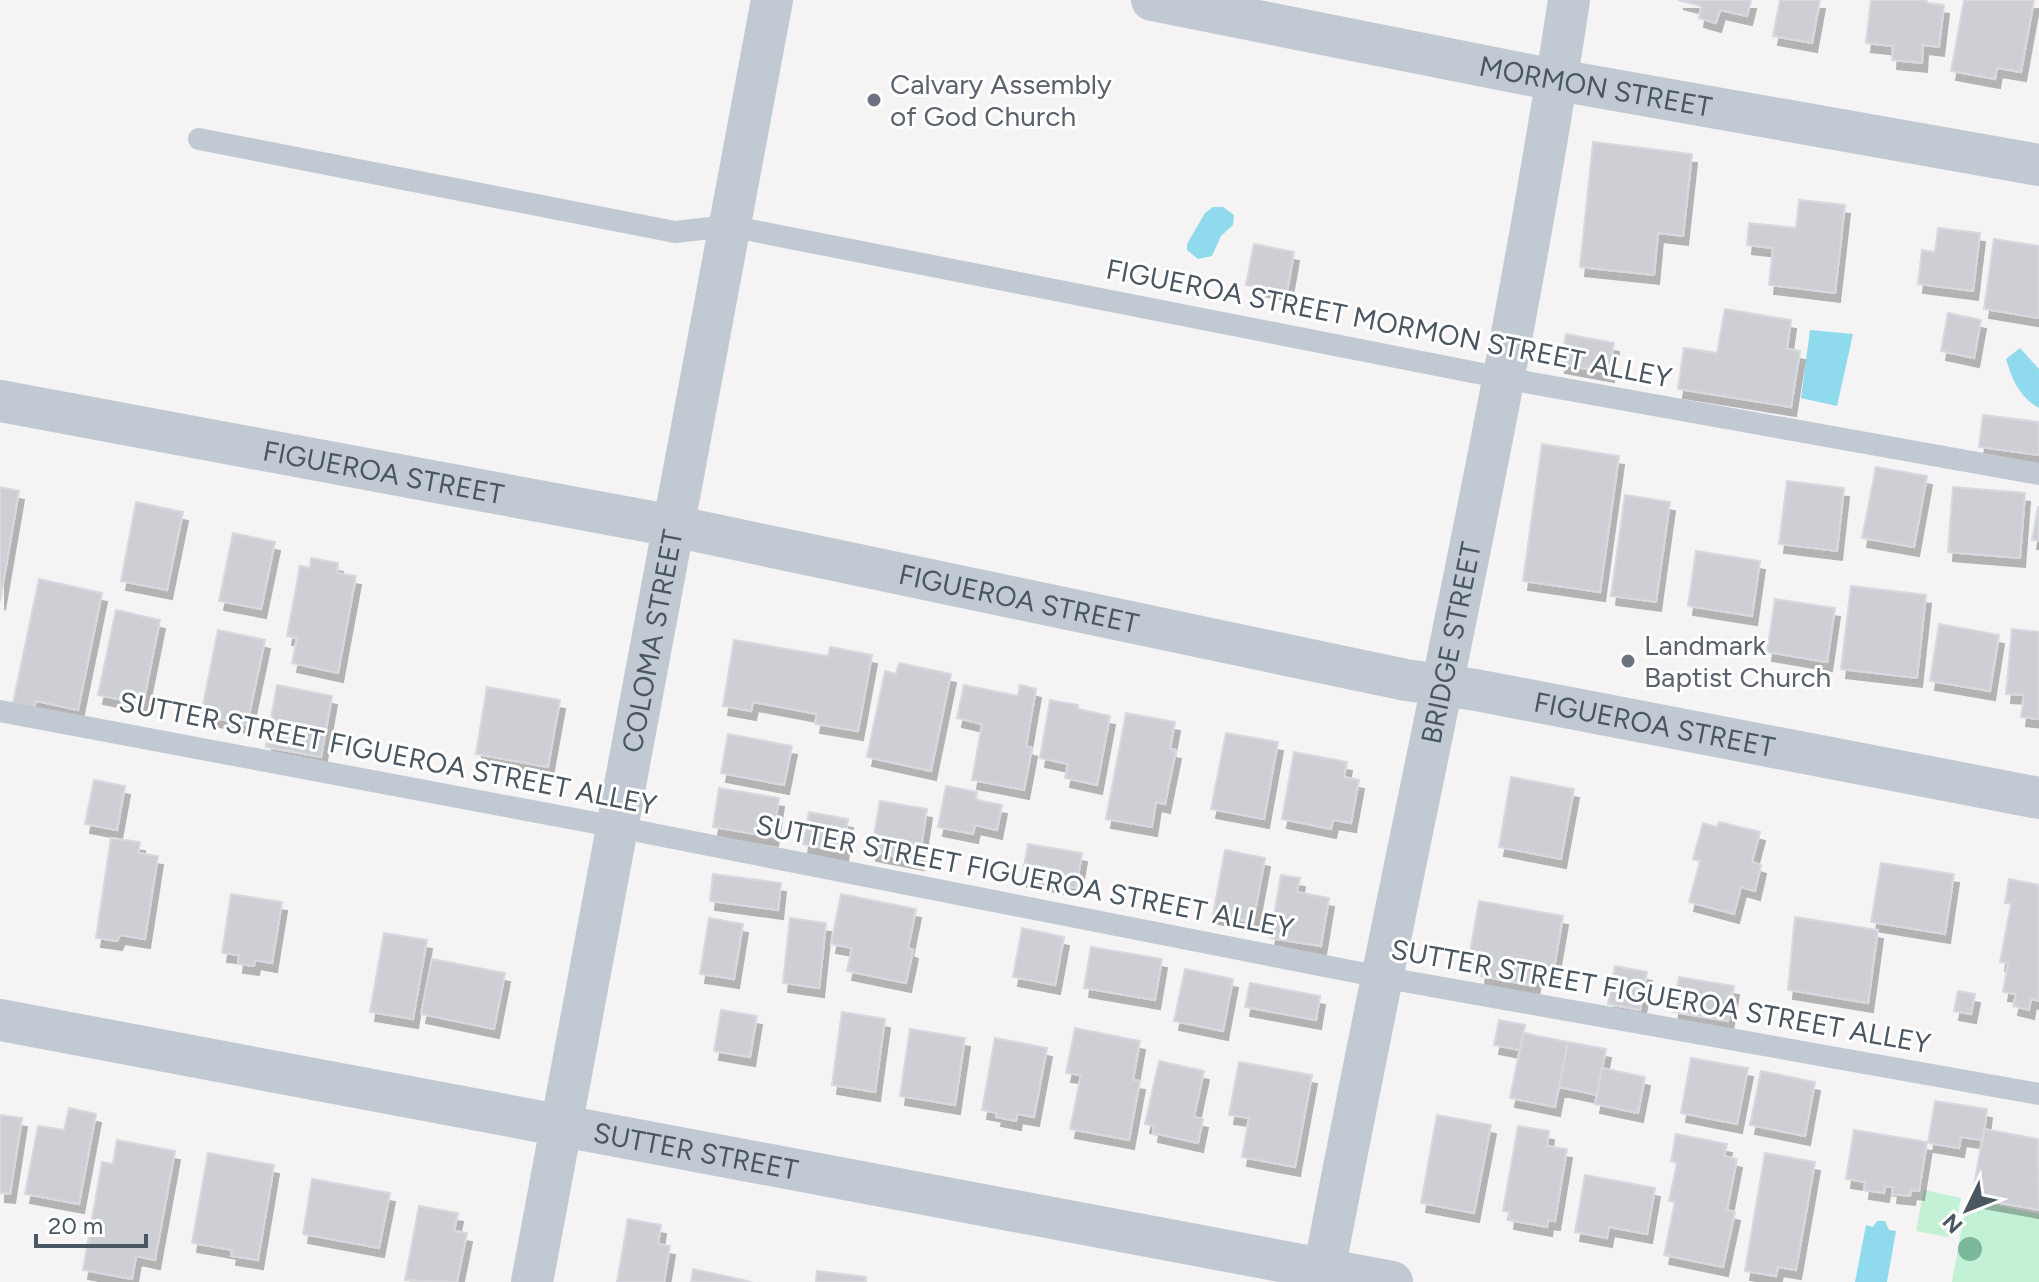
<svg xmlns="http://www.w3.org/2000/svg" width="2039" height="1282" font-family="Figtree,sans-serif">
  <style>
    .green { fill: #c3f1d5 }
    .water { fill: #90daee }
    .building { fill: #cdcfd5; stroke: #d7d9de; stroke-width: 2; filter: url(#shadow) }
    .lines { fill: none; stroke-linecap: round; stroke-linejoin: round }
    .service { stroke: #c1cad2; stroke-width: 22 }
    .minor { stroke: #c1cad2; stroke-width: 42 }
    .tree { fill: #7bb799 }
    .worship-dot { fill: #6b7280; stroke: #fff; stroke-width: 3 }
    .labels { text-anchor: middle; stroke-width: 6; stroke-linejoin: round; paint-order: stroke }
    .worship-label { font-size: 28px; fill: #5b616d; stroke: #fff; text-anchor: start }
    .street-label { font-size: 28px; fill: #4a5661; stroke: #fff }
  </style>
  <defs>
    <filter id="shadow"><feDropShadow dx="5" dy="9" stdDeviation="0" flood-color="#0004"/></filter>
  </defs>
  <rect width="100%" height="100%" fill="#f5f3f3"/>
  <path class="green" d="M1924,1190L1961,1198L1953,1238L1916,1231Z
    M1967,1199L2039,1214V1282H1952Z"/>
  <path class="water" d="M1213,207H1223L1234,215L1233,225L1221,236L1212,256L1198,259L1187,250V244L1205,213Z
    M1810,330L1853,334L1837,406L1801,398Z
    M2020,348L2039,369V408C2019,397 2012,379 2006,359Z
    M1877,1221H1885L1889,1230L1896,1231L1887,1282H1855L1866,1225L1873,1227Z"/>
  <path class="building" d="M1678,0H1751L1747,16L1720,10L1716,23L1699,18L1701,6Z
    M1780,0H1820L1812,43L1773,36Z
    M1871,0H1927V3L1944,5L1939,47L1923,45L1922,63L1892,60L1893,46L1866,43Z
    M1964,0H2034L2021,72L1997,68L1995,79L1951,71Z
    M1593,142L1692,154L1683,236L1658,233L1654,275L1580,267Z
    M1799,200L1845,205L1835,293L1769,285L1773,248L1747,245L1749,223L1796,228Z
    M1938,228L1980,233L1973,291L1918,284L1922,250L1935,252Z
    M1994,239L2039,246V318L1984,309Z
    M1254,244L1294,252L1287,292L1246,285Z
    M1725,309L1791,320L1787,349L1800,351L1791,407L1678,389L1684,348L1717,353Z
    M1948,313L1981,320L1974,358L1941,351Z
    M1566,334L1614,343L1609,373L1560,364Z
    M1983,415L2039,422V455L1979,447Z
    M1542,444L1619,456L1600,592L1523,581Z
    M1876,467L1927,476L1914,547L1862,538Z
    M1787,481L1844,488L1837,551L1779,544Z
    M0,487L19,491L0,601Z
    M1953,487L2025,493L2020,558L1948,552Z
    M1625,495L1670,502L1656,602L1611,596Z
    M136,502L183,512L167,590L121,581Z
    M2038,507H2039V541L2032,540Z
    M233,533L275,542L261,609L219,601Z
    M1696,551L1760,561L1752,616L1688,606Z
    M311,558L338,563L337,573L356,576L338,673L292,663L297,638L287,636L300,566L310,568Z
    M39,579L102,593L78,710L36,701L34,707L13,703Z
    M1851,586L1926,595L1917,678L1841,669Z
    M1775,599L1835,608L1827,662L1767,652Z
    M116,610L160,620L143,704L98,695Z
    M1939,624L1999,635L1990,691L1930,681Z
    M2012,629L2039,632V719L2021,717L2024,695L2006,694Z
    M218,630L265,640L247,725L201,715Z
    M734,640L828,656L830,647L872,655L858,731L815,724L817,714L753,702L751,711L723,706Z
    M899,663L951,674L931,771L867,757L885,671L896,674Z
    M277,685L332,696L321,757L266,747Z
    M964,685L1018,696L1020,685L1036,689L1026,746L1032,748L1024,790L972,780L982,724L957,718Z
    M487,687L560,700L548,767L476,754Z
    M1050,700L1078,705V709L1110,716L1097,785L1065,778L1068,764L1040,758Z
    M1126,713L1175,722L1170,749L1176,750L1165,804L1156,802L1152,827L1106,819Z
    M1226,733L1278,742L1264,819L1211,809Z
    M728,734L792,746L784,785L721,773Z
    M1294,752L1347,762L1344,777L1359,780L1351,823L1333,820L1331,829L1282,819Z
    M1511,777L1574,789L1561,859L1499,847Z
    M94,780L125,786L117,830L85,824Z
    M946,786L977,792L976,800L1002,805L997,830L975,825L973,834L938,827Z
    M719,788L779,798L773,837L713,827Z
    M880,801L927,809L919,861L871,852Z
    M809,812L848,819L843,852L803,844Z
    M1719,822L1760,832L1752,862L1761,865L1755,891L1741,887L1734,914L1689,902L1700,861L1693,859L1703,823L1717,827Z
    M111,838L140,842L138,853L158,856L145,939L120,935L117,941L96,938Z
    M1028,844L1082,853L1076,888L1022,878Z
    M1225,850L1265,858L1253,922L1213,915Z
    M1881,863L1954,874L1945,934L1871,922Z
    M713,874L781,883L778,910L710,901Z
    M1281,875L1300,878L1297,892L1329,898L1321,946L1270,938Z
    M2009,879L2039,885V1001L2031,999L2029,1010L2013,1006L2016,994L2003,992L2008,963L2000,962L2011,904L2005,903Z
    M231,894L282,902L272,963L255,960L254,966L238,964L239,955L222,953Z
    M841,894L916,909L908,948L913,950L906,983L847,971L852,948L831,944Z
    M1479,901L1563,916L1552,980L1536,977L1534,986L1480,976L1481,966L1468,964Z
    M1795,917L1878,930L1868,1003L1788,990Z
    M709,918L743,924L734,979L700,974Z
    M790,918L826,923L819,988L783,983Z
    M1022,928L1064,937L1055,985L1013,977Z
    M384,933L427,940L413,1019L370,1012Z
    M1091,947L1162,959L1155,1000L1084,988Z
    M432,959L505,973L494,1029L421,1014Z
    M1615,966L1647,972L1640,1010L1608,1004Z
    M1185,969L1233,979L1223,1031L1174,1021Z
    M1679,977L1734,986L1728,1021L1673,1012Z
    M1250,983L1320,996L1316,1020L1245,1007Z
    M1958,991L1975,994L1971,1014L1954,1011Z
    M721,1010L757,1016L750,1057L714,1051Z
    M842,1012L885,1019L875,1092L832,1085Z
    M1499,1020L1525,1025L1520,1050L1494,1045Z
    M1075,1028L1140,1041L1133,1080L1140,1081L1129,1140L1070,1129L1081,1075L1066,1073Z
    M910,1029L965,1038L955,1105L900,1096Z
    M1523,1033L1568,1042L1555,1107L1510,1098Z
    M995,1038L1047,1048L1034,1117L1017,1114L1016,1121L996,1117L997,1113L982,1110Z
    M1568,1042L1606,1049L1597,1095L1559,1087Z
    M1691,1058L1748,1068L1737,1124L1681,1113Z
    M1159,1061L1204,1071L1194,1117L1203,1119L1198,1143L1153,1133L1154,1126L1145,1124Z
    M1239,1062L1312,1075L1295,1167L1242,1157L1249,1118L1229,1115Z
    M1602,1068L1645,1077L1638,1113L1595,1104Z
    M1761,1071L1815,1082L1805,1136L1750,1125Z
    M1935,1101L1987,1109L1983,1140L1961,1137L1959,1148L1928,1143Z
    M69,1108L96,1114L79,1204L25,1194L38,1126L64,1130Z
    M0,1115L22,1118L10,1194L0,1193Z
    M1437,1115L1491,1125L1474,1213L1421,1203Z
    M1518,1126L1549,1131L1547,1146L1567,1149L1555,1221L1548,1220L1547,1227L1509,1220L1510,1212L1503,1211Z
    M1984,1129L2038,1139L2039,1210L1972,1198Z
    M1854,1130L1927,1142L1919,1191L1911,1190L1910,1196L1892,1194L1893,1187L1885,1186L1884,1193L1864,1190L1865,1182L1846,1179Z
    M1676,1134L1727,1144L1724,1156L1737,1159L1727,1210L1735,1212L1723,1267L1664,1255L1675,1202L1669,1201L1677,1163L1671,1161Z
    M117,1140L175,1151L155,1260L136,1256L132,1279L83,1270L102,1162L113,1164Z
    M208,1153L274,1165L258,1260L231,1256L232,1250L192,1243Z
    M1765,1153L1815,1162L1796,1270L1778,1267L1776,1276L1745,1271Z
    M1585,1175L1655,1188L1647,1234L1609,1227L1607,1238L1575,1232Z
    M312,1179L390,1193L379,1248L303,1234Z
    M419,1206L458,1213L454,1231L467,1233L457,1282L405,1280Z
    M628,1219L661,1225L658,1244L670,1246L664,1282H617Z
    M693,1269L752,1282H691Z
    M817,1271L866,1277V1282H816Z"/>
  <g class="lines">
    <path class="service" d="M199,139L675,232L729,226L1503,378L2039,474
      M0,711L617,827L1381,977L2039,1094"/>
    <g class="minor">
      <path id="s1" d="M1152,0L1524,74L2039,165"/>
      <path id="s2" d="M0,401L673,526L1406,680L1476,690L2039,798"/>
      <path id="s3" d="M0,1020L1392,1282"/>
      <path id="s4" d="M532,1282L772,0"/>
      <path id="s5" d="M1322,1282C1402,854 1504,430 1569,0"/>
    </g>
  </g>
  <circle class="tree" cx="1970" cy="1249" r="12"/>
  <g class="worship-dot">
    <circle cx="874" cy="100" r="8"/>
    <circle cx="1628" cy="661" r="8"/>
  </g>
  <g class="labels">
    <g class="worship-label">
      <text x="890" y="94">Calvary Assembly<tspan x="890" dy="32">of God Church</tspan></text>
      <text x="1644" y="655">Landmark<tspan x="1644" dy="32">Baptist Church</tspan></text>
    </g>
    <g class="street-label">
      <text dy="10" stroke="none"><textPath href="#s1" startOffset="452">MORMON STREET</textPath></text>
      <text transform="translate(1389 323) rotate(11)" y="10">FIGUEROA STREET MORMON STREET ALLEY</text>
      <text dy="10" stroke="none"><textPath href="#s2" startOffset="390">FIGUEROA STREET</textPath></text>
      <text dy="10" stroke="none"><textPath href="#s2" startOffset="1038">FIGUEROA STREET</textPath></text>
      <text dy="10" stroke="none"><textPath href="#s4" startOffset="652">COLOMA STREET</textPath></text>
      <text dy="10" stroke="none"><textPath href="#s5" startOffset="652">BRIDGE STREET</textPath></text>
      <text dy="10" stroke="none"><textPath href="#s2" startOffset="1686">FIGUEROA STREET</textPath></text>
      <text transform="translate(388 753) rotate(11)" y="10">SUTTER STREET FIGUEROA STREET ALLEY</text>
      <text transform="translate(1025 876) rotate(11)" y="10">SUTTER STREET FIGUEROA STREET ALLEY</text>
      <text transform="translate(1661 996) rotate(10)" y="10">SUTTER STREET FIGUEROA STREET ALLEY</text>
      <text dy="10" stroke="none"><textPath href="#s3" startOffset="708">SUTTER STREET</textPath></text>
    </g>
  </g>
  <g transform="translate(1967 1210) rotate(227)" stroke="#ffffff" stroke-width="6" paint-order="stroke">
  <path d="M0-6L14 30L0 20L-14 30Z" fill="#4a5661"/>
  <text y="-12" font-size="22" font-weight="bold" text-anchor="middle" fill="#4a5661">N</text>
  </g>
  <path d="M36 1234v12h110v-12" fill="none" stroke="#4a5661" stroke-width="4"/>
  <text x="48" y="1234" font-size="24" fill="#4a5661" stroke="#ffffff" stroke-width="6" paint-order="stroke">20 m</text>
</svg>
